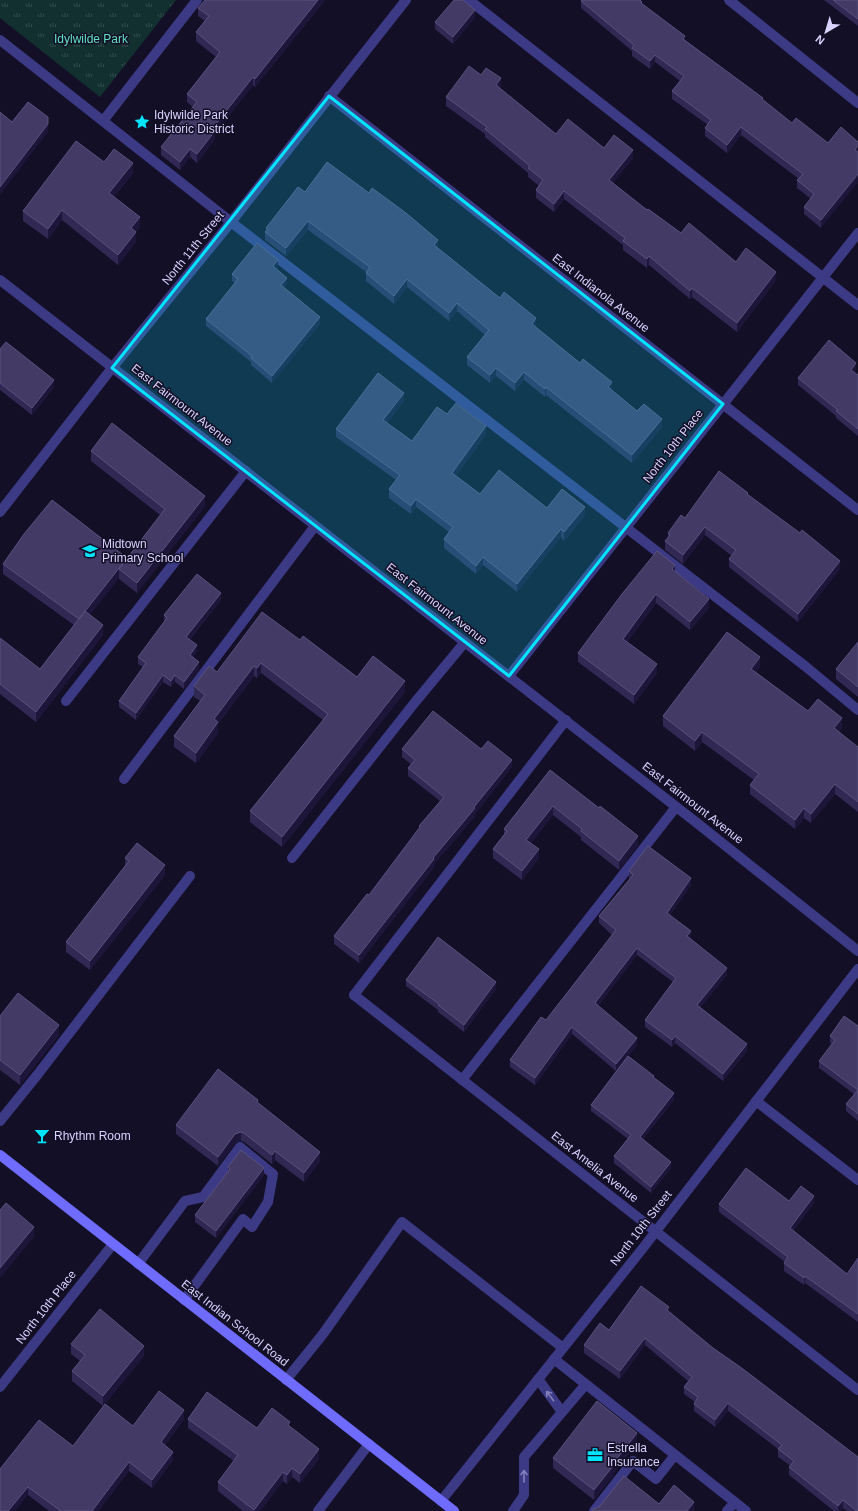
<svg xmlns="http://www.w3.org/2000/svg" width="858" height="1511" font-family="Helvetica,sans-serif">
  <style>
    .park { fill: url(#park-tufts) }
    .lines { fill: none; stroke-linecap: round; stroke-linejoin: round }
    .lane { stroke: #3d3a85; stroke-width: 10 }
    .street { stroke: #3d3a85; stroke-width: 10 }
    .secondary { stroke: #6f6bff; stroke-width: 10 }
    .wall { fill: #312854 }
    .shaded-wall { fill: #1d163a }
    .building { fill: #433a66; stroke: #5a527e }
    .oneway { stroke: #837fbc }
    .marked { fill: #00e5ff; fill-opacity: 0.2; stroke: #00e5ff; stroke-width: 3; stroke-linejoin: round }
    .labels { text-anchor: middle; stroke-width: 3; stroke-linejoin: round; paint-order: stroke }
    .park-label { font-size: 12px; fill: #5fe0c0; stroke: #130f26 }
    .poi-label { font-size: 12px; fill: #d9d4ff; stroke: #130f26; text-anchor: start }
    .street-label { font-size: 12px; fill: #d9d4ff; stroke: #130f26 }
  </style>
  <defs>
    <pattern id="park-tufts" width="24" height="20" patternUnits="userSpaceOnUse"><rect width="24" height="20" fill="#12302f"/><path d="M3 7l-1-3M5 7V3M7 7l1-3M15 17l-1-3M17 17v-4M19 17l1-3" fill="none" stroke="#344d4e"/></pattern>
  </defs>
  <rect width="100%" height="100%" fill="#130f26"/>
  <path class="park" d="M0,0H176L100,97L0,18Z"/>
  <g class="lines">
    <path class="lane" d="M469,0L858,305
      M0,40L231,222L805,666L858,710
      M103,121L197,0
      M66,701L246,471
      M124,779L315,526
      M292,858L416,701L465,642
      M354,995L566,720
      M462,1080L676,807
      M756,1101L858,1180
      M0,1121L38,1074L190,876
      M138,1264L185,1201L203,1197L240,1147L273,1174L268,1202L252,1227L243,1219L184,1300
      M554,1359L746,1511
      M538,1379L562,1412
      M286,1380L323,1334L402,1222L563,1348
      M513,1511L524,1495V1457L586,1384
      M594,1511L633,1461L656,1479L675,1455
      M727,1511L735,1502"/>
    <path class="street" d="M729,0L858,103
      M329,96L858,510
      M0,280L697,823L858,951
      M0,512L112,368L231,222L406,0
      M509,676L858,233
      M354,995L858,1390
      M0,1387L113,1244
      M441,1501L643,1248L858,969
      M318,1511L369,1444"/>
    <path class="secondary" d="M0,1155L454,1511"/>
  </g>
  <path class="wall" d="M325,0L255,87L253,85L215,133V139L197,163L190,157L180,170L161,155V147L193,107L187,102V94L216,57L196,41V32L205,21L198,16V8Z
    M581,0H640L642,4L685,40L792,123L828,143L821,228L804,214V207L811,199L797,188V180L799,179L741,135L727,153L705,136V128L708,125L672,99V91L680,81L655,62L650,69L632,56V51L581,8Z
    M824,0H858V26Z
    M475,17L453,44L435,29V22Z
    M481,75L501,86L500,88L556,134L604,148L633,158L613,183L647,210L681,233L736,262L776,280L737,332L692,297L690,299L649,265L647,268L623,250V245L564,199L554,212L536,198V190L539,186L528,177V173L485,137V134L446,106V97Z
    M104,162L133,173L114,197L140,227L136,232V242L118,265L62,220L48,239L23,221V211Z
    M305,192L438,248L500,298L536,326V327L637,411L662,427L632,463L546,395L545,397L524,380L515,391L496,376L490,383L467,365V357L485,335L457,311L449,321L407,287L394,304L366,281V272L308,230L286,256L265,240V232L266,230V228Z
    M278,267L276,269L287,284L284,288L320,324L272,383L251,365V362L206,326V319L235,283L232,281V274Z
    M0,349L54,387L32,415L0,390Z
    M856,370L854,372L858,375V436L836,418V416L798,385V378Z
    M404,401L387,423L412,441L447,414L486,434L456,476L480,494L547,508L585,516L564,541L561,537L517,592L483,565L476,574L444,548V539L449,532L416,507L411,514L389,498V489L396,480L336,437V429Z
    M91,451L205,506L137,593L119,579V578L90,614L103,635L36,722L0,694V638L40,669L74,625L3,574V564L127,558L160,515L91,461Z
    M748,495L840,569L798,622L729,567V559L732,556L705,535L683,564L665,550V541L668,538V533L685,518Z
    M675,572L709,608L690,630L656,603L627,642L657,673L634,704L578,662V653Z
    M221,600L190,639L197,651L193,657L199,669L184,689L175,682L171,687L163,682L136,720L119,707V701L143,667L138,664V657L164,622V615Z
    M300,640L357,677L405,692L282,847L250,822V811L323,720L261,673L257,678L254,676L218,724V733L196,763L174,747V736L200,701L194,697V686L217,672Z
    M858,642V697L836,679V669Z
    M760,667L756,672L808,711L842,728L839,732L858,747V812L835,794L811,823L804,818L795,829L750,794V785L754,780L702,742L695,751L663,726V716Z
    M402,749H481L512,767L475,814V816L434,864V867L359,963L334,944V936L369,895L419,828V826L440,801L408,776V768L412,765L402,757Z
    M550,770L638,845L619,870L581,840V837L553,815L531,843L539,858L522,880L493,858V849L504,836V829Z
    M125,858L165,875L90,970L66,952V942L125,866Z
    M629,871L691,885L670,915L691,938L690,939L727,975L700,1008L747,1051L723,1081L675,1043L672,1047L645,1027V1020L673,982L637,955L598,1006L637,1045L628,1056L654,1078L674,1100L643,1139L671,1168L651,1193L614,1163V1156L628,1139L591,1111V1105L616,1071L572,1034L535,1085L510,1067V1060L546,1020L612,935L599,923V916L630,879L629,878Z
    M406,980L496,989L464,1032L438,1012V1010L406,986Z
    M0,1016L59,1035L20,1085L0,1070Z
    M858,1026V1121L846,1111V1104L854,1094L819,1068V1061L832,1044L830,1043V1036Z
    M258,1103L320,1161L304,1182L275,1160L272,1164L244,1142L241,1141L235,1143L218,1166L176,1134V1125Z
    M228,1167L264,1175L216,1238L195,1222V1215L228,1172Z
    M789,1201L814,1203L793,1231L847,1274L858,1258V1322L805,1283L804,1285L784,1271V1263L785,1262L719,1212V1204Z
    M669,1312L858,1511H847L843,1508L840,1511H834L789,1475V1467L791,1466L778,1457V1449L728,1411L715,1427L694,1411V1404L695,1402L684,1394V1387L688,1381L645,1345L620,1379L584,1353V1345L609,1330Z
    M71,1344L144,1356L103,1406L72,1381V1371L80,1361L71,1354Z
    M184,1419L165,1445L173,1460L152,1488L129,1471L98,1511H49L28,1495L0,1511L73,1446L133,1426Z
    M188,1419L257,1428L290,1427L319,1459L300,1483L292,1477L287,1484L283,1481L260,1511H243L218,1491V1482L234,1461L188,1428Z
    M637,1443L613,1474V1476L594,1500L553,1468V1458Z"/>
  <path class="shaded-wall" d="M318,0H325L255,87V79Z
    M475,10V17L453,44V37Z
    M655,55V62L650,69V61Z
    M253,77V85L215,133V139L197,163V154L212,129Z
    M501,78V86L496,93V85Z
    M48,124V132L0,195V187Z
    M741,127V135L727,153V145Z
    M858,145V153L855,150Z
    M190,149V157L180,170V162Z
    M633,150V158L609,188V180Z
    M133,163V173L109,203V193Z
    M858,174V182L821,228V220Z
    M564,191V199L554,212V204Z
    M62,210V220L48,239V229Z
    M140,217V227L131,238V228Z
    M308,221V230L286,256V248Z
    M136,232V242L118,265V255Z
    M438,240V248L434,245Z
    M649,256V265L647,268V259Z
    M278,260V267L273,273V266Z
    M776,272V280L737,332V323Z
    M287,278V284L281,292V285Z
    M407,279V287L394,304V296Z
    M692,288V297L690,299V291Z
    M457,303V311L449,321V313Z
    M320,317V324L272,383V376Z
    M536,318V326L532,332V324Z
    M856,363V370L851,376V370Z
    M496,368V376L490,383V375Z
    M524,372V380L515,391V383Z
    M54,380V387L32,415V408Z
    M612,382V391L608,387Z
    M546,387V395L545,397V389Z
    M404,393V401L383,428V420Z
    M662,419V427L632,463V455Z
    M486,426V434L452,481V473Z
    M205,496V506L137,593V583Z
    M416,499V507L411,514V506Z
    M585,507V516L564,541V532Z
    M705,527V535L683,564V555Z
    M561,529V537L517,592V584Z
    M483,557V565L476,574V566Z
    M127,558V568L119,569V578L79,629V619Z
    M840,561V569L798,622V614Z
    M675,565V574L672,569Z
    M221,593V600L186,643V637Z
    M656,594V603L623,648V639Z
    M709,599V608L690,630V622Z
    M103,625V635L36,722V712Z
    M197,645V651L190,661V655Z
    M760,657V667L751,678V669Z
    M199,662V669L184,689V682Z
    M261,663V673L257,678V668Z
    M657,664V673L634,704V695Z
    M254,666V676L218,724V733L196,763V753L214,719Z
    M163,675V682L136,720V713Z
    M175,675V682L171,687V681Z
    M405,681V692L282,847V837Z
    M842,718V728L834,738V728Z
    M702,732V742L695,751V741Z
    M512,760V767L475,814V816L434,864V867L359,963V955L433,858Z
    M835,784V794L811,823V814Z
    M553,806V815L526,849V840Z
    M804,808V818L795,829V820Z
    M638,836V845L619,870V861Z
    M539,849V858L522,880V871Z
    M165,865V875L90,970V961Z
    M691,878V885L667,919V913Z
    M691,931V938L687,943V936Z
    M637,948V955L595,1010V1003Z
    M727,968V975L697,1012V1005Z
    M496,982V989L464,1032V1025Z
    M59,1025V1035L20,1085V1075Z
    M572,1027V1034L535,1085V1078Z
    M675,1036V1043L672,1047V1040Z
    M637,1038V1045L616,1071V1064Z
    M747,1044V1051L723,1081V1074Z
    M674,1093V1100L640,1143V1137Z
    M241,1132V1141L235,1143L218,1166V1157L235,1134Z
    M275,1151V1160L272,1164V1155Z
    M320,1152V1161L304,1182V1173Z
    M671,1162V1168L651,1193V1187Z
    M264,1168V1175L216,1238V1231Z
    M814,1196V1203L790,1235V1228Z
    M34,1227V1237L0,1278V1268Z
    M805,1276V1283L804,1285V1278Z
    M645,1338V1345L620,1379V1371Z
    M144,1346V1356L103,1406V1396Z
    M728,1403V1411L715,1427V1420Z
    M184,1410V1419L161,1450V1442Z
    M637,1433V1443L613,1474V1476L594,1500V1490L612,1465Z
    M319,1449V1459L300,1483V1474Z
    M173,1452V1460L152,1488V1480Z
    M129,1462V1471L98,1511H92Z
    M292,1468V1477L287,1484V1475Z
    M283,1472V1481L260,1511H254V1510Z
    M28,1487V1495L15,1511H8Z
    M843,1500V1508L840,1511H838V1506Z
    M694,1502V1511H687Z"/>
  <path class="building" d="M205,0H318L255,79L253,77L212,129L215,131L197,154L190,149L180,162L161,147L197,102L187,94L220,52L196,32L209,16L198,8Z
    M454,0H463L475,10L453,37L435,22Z
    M582,0H640L642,2L641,3L685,36L683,39L763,98L762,99L792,123L796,118L828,143L841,127L858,142V145L855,150L858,152V174L821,220L804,207L814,194L797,180L803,174L741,127L727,145L705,128L711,120L672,91L684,76L655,55L650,61L632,48L634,45L581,1Z
    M833,0H858V19Z
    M469,66L481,75L486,68L501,78L496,85L556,134L568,119L604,148L614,135L633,150L609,180L647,210L648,209L681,233L689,223L736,262L746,248L776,272L737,323L692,288L690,291L649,256L647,259L623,241L625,238L564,191L554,204L536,190L543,180L528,168L530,166L485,129L487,127L446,97Z
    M28,102L48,117V124L0,187V112L12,122Z
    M76,141L104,162L114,149L133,163L109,193L140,217L131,228L136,232L118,255L62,210L48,229L23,211Z
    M327,162L369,193L372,188L406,213L438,240L434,245L500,298L504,292L536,318L532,324L580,363L583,359L612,382L608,387L637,411L644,404L662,419L632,455L546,387L545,389L524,372L515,383L496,368L490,375L467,357L489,330L457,303L449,313L407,279L394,296L366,273L370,267L308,221L286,248L265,232L268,229L266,228L298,187L305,192Z
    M257,243L278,260L273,266L287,278L281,285L320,317L272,376L251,358L252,356L206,319L238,279L232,274Z
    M829,340L856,363L851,370L858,375V429L836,411L838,410L798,378Z
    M6,342L54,380L32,408L0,383V349Z
    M378,373L404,393L383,420L412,441L437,407L447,414L456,403L486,426L452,473L480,494L499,470L547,508L562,489L585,507L564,532L561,529L517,584L483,557L476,566L444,539L453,527L416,499L411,506L389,489L400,475L336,429Z
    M112,423L205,496L137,583L119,569L165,509L91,451Z
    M719,471L748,493L747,494L800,533L802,530L840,561L798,614L729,559L736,550L705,527L683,555L665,541L670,535L668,533L681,515L685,518Z
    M52,500L127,558L79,619L3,564L24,534Z
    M657,551L675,565L672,569L709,599L690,622L656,594L623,639L657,664L634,695L578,653L622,594Z
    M197,574L221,593L186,637L197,645L190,655L199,662L184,682L175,675L171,681L163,675L136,713L119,701L146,663L138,657L167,618L164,615Z
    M85,611L103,625L36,712L0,684V638L40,669Z
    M262,612L300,640L303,636L357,677L373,656L405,681L282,837L250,811L328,714L261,663L257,668L254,666L214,719L218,722L196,753L174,736L205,695L194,686L209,666L217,672Z
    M727,632L760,657L751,669L808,711L818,699L842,718L834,728L858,747V802L835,784L811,814L804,808L795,820L750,785L759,774L702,732L695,741L663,716Z
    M858,642V687L836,669Z
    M433,711L481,749L488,741L512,760L474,807L475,808L433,858L434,859L359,955L334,936L367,894L369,895L420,827L419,826L444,797L408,768L415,760L402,749Z
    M550,770L599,808L600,806L638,836L619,861L581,831L582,829L553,806L526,840L539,849L522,871L493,849L507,831L504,829Z
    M137,843L165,865L90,961L66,942L129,861L125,858Z
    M648,846L691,878L667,913L691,931L687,936L727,968L697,1005L747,1044L723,1074L675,1036L672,1040L645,1020L676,978L637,948L595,1003L637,1038L616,1064L572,1027L535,1078L510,1060L541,1017L546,1020L616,930L599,916L633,875L629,871Z
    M438,937L496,982L464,1025L438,1005L439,1004L406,980Z
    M18,993L59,1025L20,1075L0,1060V1016Z
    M844,1016L858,1026V1114L846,1104L858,1090L819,1061L835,1040L830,1036Z
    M628,1056L654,1076L653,1077L674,1093L640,1137L671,1162L651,1187L614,1156L631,1135L591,1105Z
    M218,1069L258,1100L257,1102L320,1152L304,1173L275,1151L272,1155L244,1133L241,1132L235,1134L218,1157L176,1125Z
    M241,1150L264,1168L216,1231L195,1215L230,1169L228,1167Z
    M746,1168L789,1201L801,1186L814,1196L790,1228L847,1274L858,1258V1314L805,1276L804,1278L784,1263L788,1257L719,1204Z
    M6,1203L34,1227L0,1268V1210Z
    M641,1286L669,1307L667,1310L713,1348L743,1369L858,1457V1511H857L843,1500L838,1506L789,1467L794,1461L778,1449L782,1445L728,1403L715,1420L694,1404L698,1397L684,1387L692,1377L645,1338L620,1371L584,1345L600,1323L609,1330Z
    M100,1309L144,1346L103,1396L72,1371L85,1355L71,1344Z
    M159,1391L184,1410L161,1442L173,1452L152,1480L129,1462L92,1511H61L28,1487L8,1511H0V1469L39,1420L73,1446L105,1404L133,1426Z
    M207,1392L257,1428L272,1408L290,1422L288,1425L319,1449L300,1474L292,1468L287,1475L283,1472L254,1510L218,1482L238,1455L188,1419Z
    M597,1401L637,1433L612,1465L613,1466L594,1490L553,1458Z
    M624,1476L659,1504L674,1485L694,1502L687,1511H592L593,1509L599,1507Z"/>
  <defs><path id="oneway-shaft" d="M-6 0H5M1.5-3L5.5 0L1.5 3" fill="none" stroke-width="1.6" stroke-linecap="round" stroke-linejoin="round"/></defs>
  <g class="oneway">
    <use href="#oneway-shaft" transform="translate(550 1396) rotate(-127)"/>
    <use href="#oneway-shaft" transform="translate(524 1476) rotate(-90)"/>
  </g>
  <path class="marked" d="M329,96L723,404L509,676L112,368Z"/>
  <defs>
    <symbol id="sight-bare" viewBox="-9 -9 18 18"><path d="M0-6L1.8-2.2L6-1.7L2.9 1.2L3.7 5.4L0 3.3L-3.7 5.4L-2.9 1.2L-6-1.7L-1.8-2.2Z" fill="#00e5ff" stroke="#130f26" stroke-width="2.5" paint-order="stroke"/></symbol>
    <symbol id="school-bare" viewBox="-9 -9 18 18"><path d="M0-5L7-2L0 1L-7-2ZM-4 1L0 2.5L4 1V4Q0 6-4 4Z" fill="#00e5ff" stroke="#130f26" stroke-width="2.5" paint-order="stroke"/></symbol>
    <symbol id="bar-bare" viewBox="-9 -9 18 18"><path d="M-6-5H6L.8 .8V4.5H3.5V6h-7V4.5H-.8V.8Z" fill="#00e5ff" stroke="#130f26" stroke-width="2.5" paint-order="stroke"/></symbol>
    <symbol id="office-bare" viewBox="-9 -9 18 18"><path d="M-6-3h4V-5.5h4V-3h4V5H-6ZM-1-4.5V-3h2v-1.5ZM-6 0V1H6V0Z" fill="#00e5ff" stroke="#130f26" stroke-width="2.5" paint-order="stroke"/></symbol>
  </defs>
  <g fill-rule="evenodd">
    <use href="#sight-bare" x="131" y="111" width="22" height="22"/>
    <use href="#school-bare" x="79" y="540" width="22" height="22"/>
    <use href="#bar-bare" x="31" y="1125" width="22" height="22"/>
    <use href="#office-bare" x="584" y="1444" width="22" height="22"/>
  </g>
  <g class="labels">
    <g class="park-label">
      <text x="91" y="43">Idylwilde Park</text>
    </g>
    <g class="poi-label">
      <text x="154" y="119">Idylwilde Park<tspan x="154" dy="14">Historic District</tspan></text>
      <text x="102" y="548">Midtown<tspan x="102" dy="14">Primary School</tspan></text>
      <text x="54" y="1140">Rhythm Room</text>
      <text x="607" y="1452">Estrella<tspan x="607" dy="14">Insurance</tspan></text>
    </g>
    <g class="street-label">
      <text transform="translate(193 248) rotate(-51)" y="4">North 11th Street</text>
      <text transform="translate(601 293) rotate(38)" y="4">East Indianola Avenue</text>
      <text transform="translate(182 405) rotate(38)" y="4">East Fairmount Avenue</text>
      <text transform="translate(673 446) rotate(-52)" y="4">North 10th Place</text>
      <text transform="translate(437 604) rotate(38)" y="4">East Fairmount Avenue</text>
      <text transform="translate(693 803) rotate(38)" y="4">East Fairmount Avenue</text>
      <text transform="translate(595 1167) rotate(38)" y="4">East Amelia Avenue</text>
      <text transform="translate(641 1228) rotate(-52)" y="4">North 10th Street</text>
      <text transform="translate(46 1307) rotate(-52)" y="4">North 10th Place</text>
      <text transform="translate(235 1323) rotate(38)" y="4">East Indian School Road</text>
    </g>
  </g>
  <g transform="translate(826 32) rotate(218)" stroke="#130f26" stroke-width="3" paint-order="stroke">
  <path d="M0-3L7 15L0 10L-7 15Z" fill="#d9d4ff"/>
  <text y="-6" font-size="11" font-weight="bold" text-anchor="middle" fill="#d9d4ff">N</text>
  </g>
</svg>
